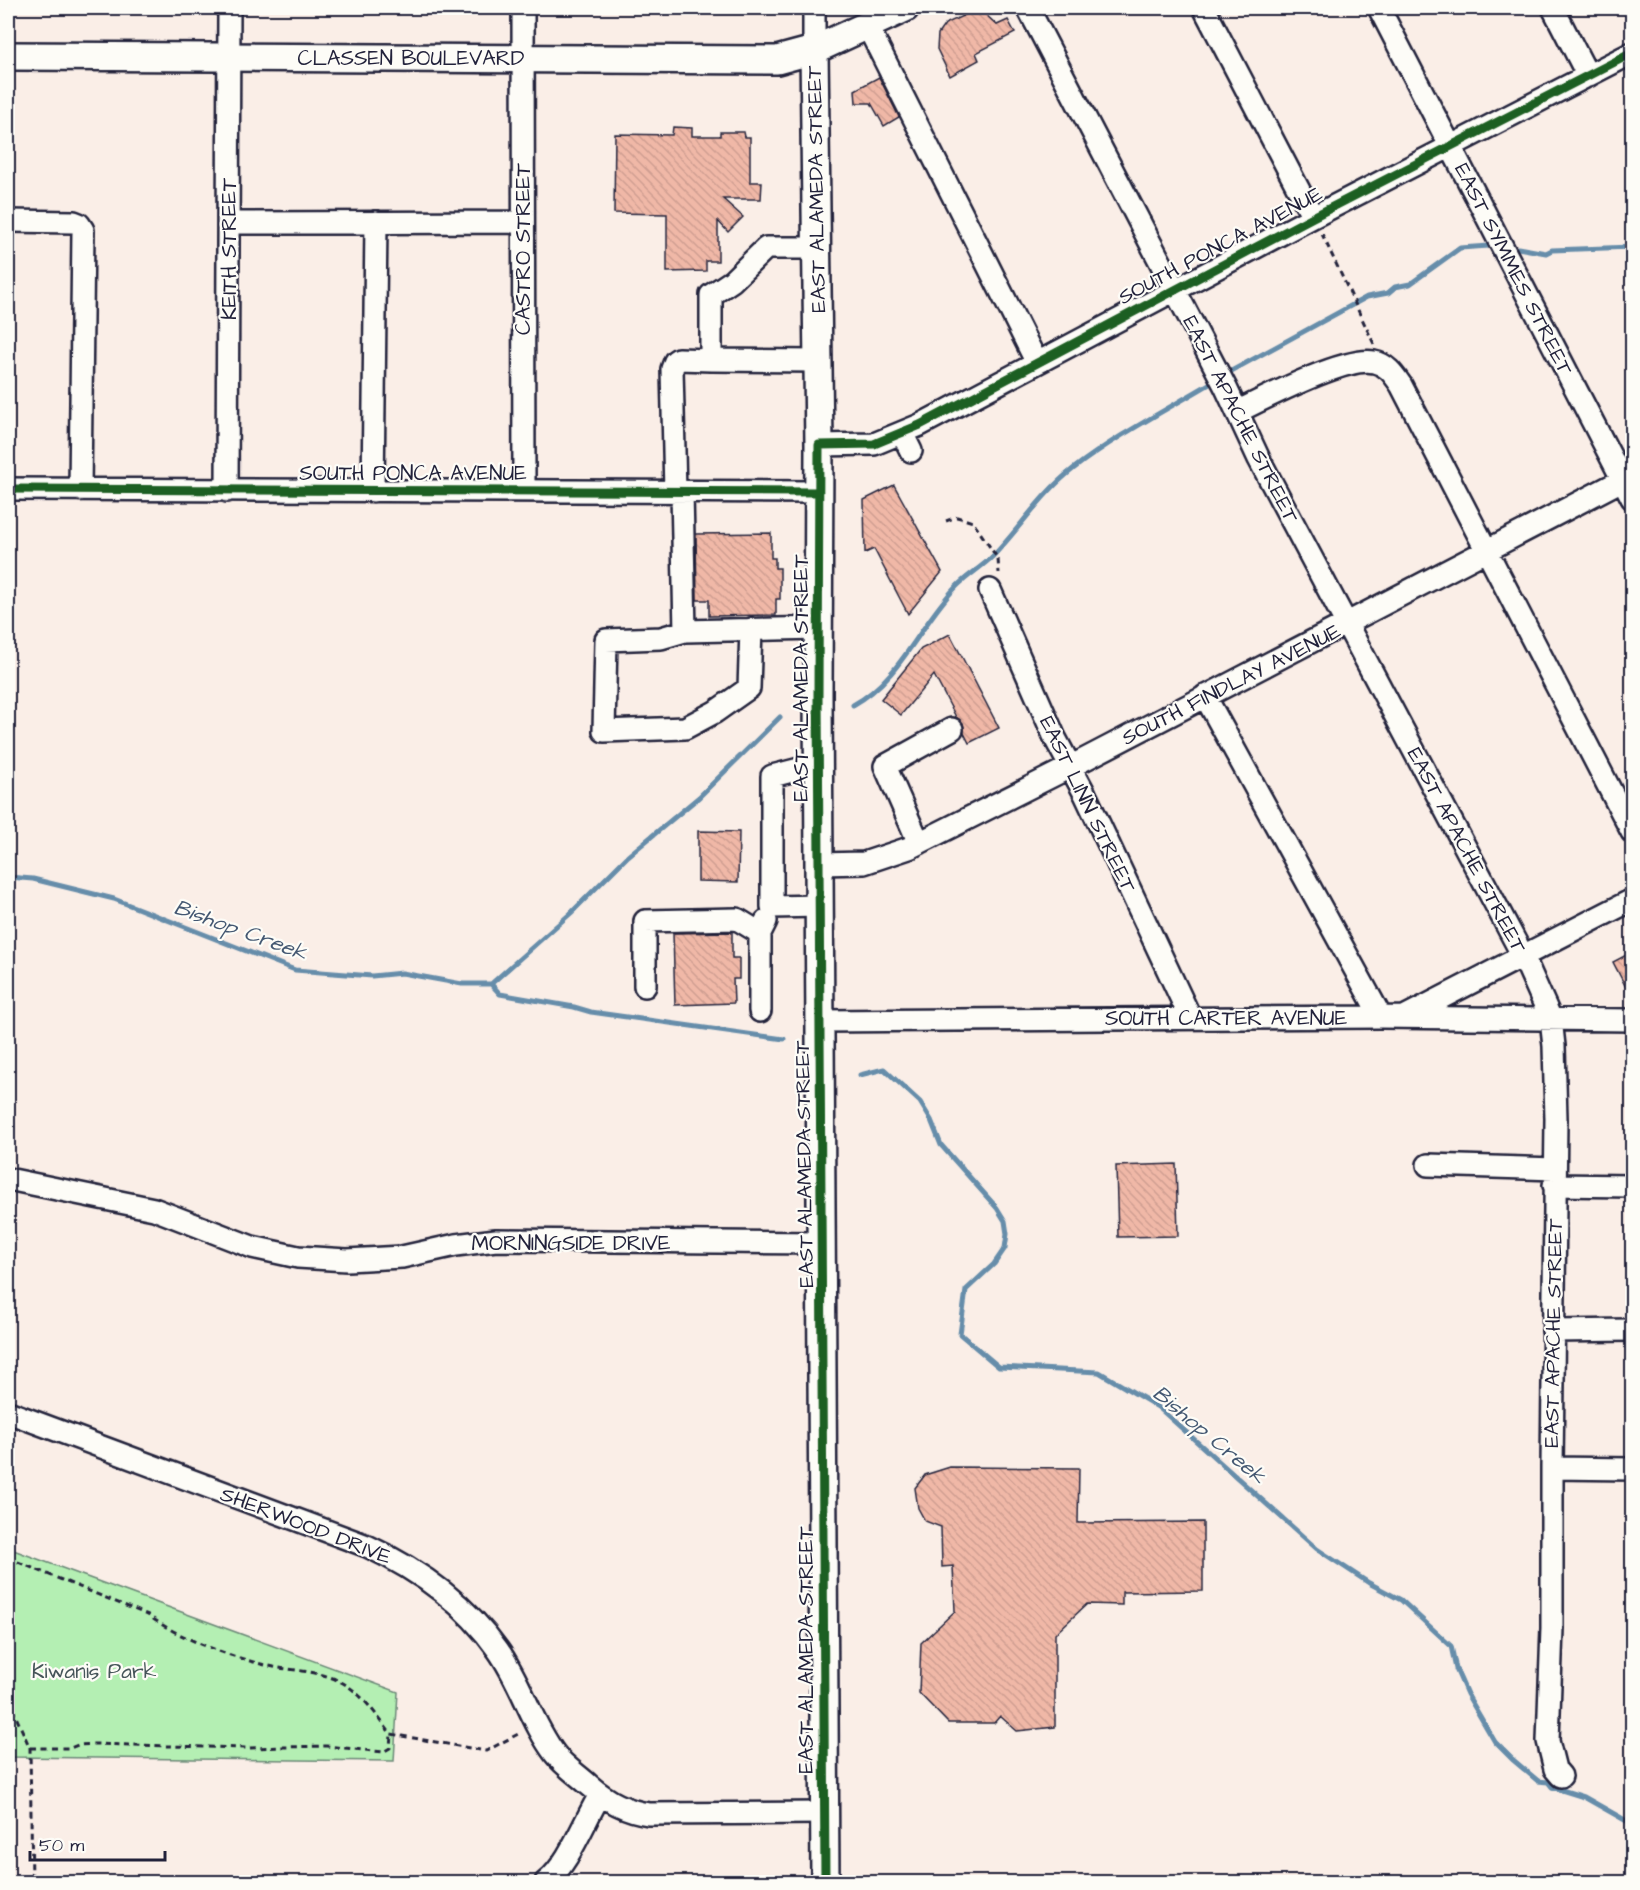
<svg xmlns="http://www.w3.org/2000/svg" width="1640" height="1890" font-family="'Architects Daughter',sans-serif">
  <style>
    .green { fill: #b4efb3; stroke: #6b8877; stroke-width: 1.5 }
    .lines { fill: none; stroke-linecap: round; stroke-linejoin: round }
    .stream { stroke: #668daa; stroke-width: 5 }
    .building { fill: url(#building-back-hatch); stroke: #22223b; stroke-width: 1.5 }
    .minor-casing { stroke: #22223b; stroke-width: 26 }
    .major-casing { stroke: #22223b; stroke-width: 32 }
    .path { stroke: #22223b; stroke-width: 3; stroke-dasharray: 6 4.5; stroke-linecap: butt }
    .minor { stroke: #fdfcf7; stroke-width: 21 }
    .major { stroke: #fdfcf7; stroke-width: 27 }
    .cycleway-casing { stroke: #fdfcf7; stroke-width: 13 }
    .cycleway { stroke: #1b5e20; stroke-width: 9 }
    .labels { text-anchor: middle; stroke-width: 4.5; stroke-linejoin: round; paint-order: stroke }
    .street-label { font-size: 21px; fill: #22223b; stroke: #fdfcf7 }
    .park-label { font-size: 21px; fill: #465559; stroke: #fdfcf7 }
    .water-label { font-size: 22px; font-style: italic; fill: #445872; stroke: #fdfcf7 }
  </style>
  <defs>
    <pattern id="building-back-hatch" width="6" height="6" patternUnits="userSpaceOnUse" patternTransform="scale(1.5)"><rect width="6" height="6" fill="#f0b8a7"/><path d="M-1 5l2 2M0 0l6 6M5-1l2 2" fill="none" stroke="#ce9e91"/></pattern>
  </defs>
  <rect width="100%" height="100%" fill="#faeee7"/>
  <filter id="ink" filterUnits="userSpaceOnUse"><feTurbulence type="fractalNoise" baseFrequency=".0167" numOctaves="2"/><feDisplacementMap in="SourceGraphic" scale="12" xChannelSelector="R" yChannelSelector="G"/><feConvolveMatrix kernelMatrix="1 2 1 2 8 2 1 2 1" color-interpolation-filters="sRGB"/></filter>
  <g filter="url(#ink)">
    <path class="green" d="M8,1548L398,1692L394,1761L8,1757Z"/>
    <g class="lines">
      <path class="stream" d="M1518,248L1546,253L1552,250L1632,247
        M1224,375L1367,297L1388,293L1395,287L1410,284L1460,248L1489,246
        M853,705C901,679 920,623 957,586C968,575 982,567 993,556C1020,528 1041,494 1073,469C1117,435 1168,409 1216,380
        M8,877L33,879L114,899L295,970L372,976L402,973L462,984H491
        M491,984L571,913L628,856L699,797L780,717
        M491,984L500,994L574,1007L591,1012L784,1039
        M860,1075L884,1069L920,1102L931,1120L941,1145L997,1208L1005,1221L1007,1234L1005,1248L994,1264L966,1290L960,1334L999,1367L1099,1372L1158,1407L1317,1549L1369,1583L1401,1600L1451,1646L1456,1669L1467,1694L1495,1742L1512,1759L1538,1781L1548,1782L1552,1787L1584,1797L1632,1824"/>
    </g>
    <path class="building" d="M969,13L985,14L997,25L1008,20L1015,33L976,53L979,60L950,76L937,49L938,34L945,24Z
      M879,77L899,117L884,126L871,103H856L855,90Z
      M673,127L692,128V136H720V132H744L745,137H750V182H762L761,199H723L743,217L728,232L718,221V261H706V271L667,272V214L614,213L615,134L672,135Z
      M894,485L942,572L908,614L874,549L865,553L864,500Z
      M771,533V558H775V568H780V599H776V615L709,616V600H697L696,534Z
      M950,634L999,728L969,743L964,733L963,723L956,717L934,675L901,715L881,699L921,649Z
      M698,831L739,832L738,882L698,881Z
      M732,932V958H739V979H733L734,1003L675,1005L673,933Z
      M1632,952V999L1613,962Z
      M1176,1164L1178,1236L1118,1237L1116,1166Z
      M950,1467L1079,1468L1078,1523L1203,1522V1591L1122,1592V1605L1087,1604L1055,1634V1727L1017,1731L1000,1716L994,1723H948L919,1693L921,1643L955,1611L953,1566L942,1567L941,1527L925,1521L918,1508L915,1488L925,1475Z"/>
    <g class="lines">
      <defs>
        <path id="minor" d="M523,8L524,491
          M1028,8L1226,388L1259,459L1523,956L1551,1019L1554,1046L1556,1119L1552,1468V1628L1548,1741L1555,1769L1561,1776
          M1204,8L1313,217
          M1379,8L1632,498
          M1553,8L1588,76
          M867,25L1037,363
          M814,50V8
          M8,221L74,222L79,224L83,230L80,490
          M229,223L522,222
          M817,248H766L732,281L711,295V360L818,361
          M1237,412C1265,398 1346,356 1374,362C1387,364 1394,375 1401,385L1632,832
          M902,433L911,451
          M819,445L874,444L920,425L1313,217L1632,53
          M8,489L819,492
          M227,491L229,8
          M373,491L376,222
          M675,492L672,369L675,361L678,359L711,360
          M682,492L685,631
          M990,590L1055,738L1085,794L1190,1017
          M751,629L749,688L715,712L685,728L604,731L606,640L661,638L685,631L819,628
          M1205,696L1381,1017
          M819,764L772,776V907L820,906
          M919,843L885,766L952,729
          M820,864L864,863L909,848L1070,767L1632,475
          M645,986V921L737,919L760,933
          M760,1011V933L766,921
          M1406,1016L1632,900
          M820,1021L1381,1017L1632,1020
          M1428,1165L1555,1169
          M8,1179L154,1209L252,1247L298,1257L347,1260L402,1257L456,1245L496,1240L823,1243
          M1554,1185L1632,1186
          M1553,1331L1632,1330
          M8,1412L367,1546C419,1570 465,1603 498,1650C521,1682 531,1722 555,1754C564,1766 578,1775 589,1785C606,1800 625,1811 649,1814L825,1813
          M1552,1468L1632,1469
          M546,1882C569,1864 584,1821 600,1795"/>
        <path id="major" d="M814,50L819,445L818,696L825,1882
          M8,56L777,60L814,50L905,8"/>
      </defs>
      <use href="#minor" class="minor-casing"/>
      <use href="#major" class="major-casing"/>
      <path class="path" d="M1322,234L1374,344
        M946,521L957,517L973,522L998,559L999,573
        M8,1558L148,1615C179,1639 236,1659 274,1667C296,1671 321,1671 341,1682C362,1693 377,1716 391,1734L486,1751L520,1733
        M8,1699L30,1748L32,1882
        M30,1748H70L78,1745L94,1744L246,1748L326,1746L383,1752L390,1748L391,1734"/>
      <use href="#minor" class="minor"/>
      <use href="#major" class="major"/>
      <defs>
        <path id="cycleway" d="M8,489L819,492
          M825,1882L818,696L819,445L874,444L920,425L1313,217L1632,53"/>
      </defs>
      <use href="#cycleway" class="cycleway-casing"/>
      <use href="#cycleway" class="cycleway"/>
    </g>
  </g>
  <g class="labels">
    <g class="street-label">
      <text x="411" y="65">CLASSEN BOULEVARD</text>
      <text transform="translate(816 189) rotate(-91)" y="7">EAST ALAMEDA STREET</text>
      <text transform="translate(1220 245) rotate(-28)" y="7">SOUTH PONCA AVENUE</text>
      <text transform="translate(229 249) rotate(-90)" y="7">KEITH STREET</text>
      <text transform="translate(523 249) rotate(-90)" y="7">CASTRO STREET</text>
      <text transform="translate(1514 269) rotate(63)" y="7">EAST SYMMES STREET</text>
      <text transform="translate(1241 419) rotate(63)" y="7">EAST APACHE STREET</text>
      <text x="413" y="480">SOUTH PONCA AVENUE</text>
      <text transform="translate(801 678) rotate(-90)" y="7">EAST ALAMEDA STREET</text>
      <text transform="translate(1231 684) rotate(-27)" y="7">SOUTH FINDLAY AVENUE</text>
      <text transform="translate(1088 804) rotate(64)" y="7">EAST LINN STREET</text>
      <text transform="translate(1467 850) rotate(62)" y="7">EAST APACHE STREET</text>
      <text x="1226" y="1025">SOUTH CARTER AVENUE</text>
      <text transform="translate(804 1164) rotate(-91)" y="7">EAST ALAMEDA STREET</text>
      <text x="571" y="1250">MORNINGSIDE DRIVE</text>
      <text transform="translate(1553 1333) rotate(-89)" y="7">EAST APACHE STREET</text>
      <text transform="translate(306 1525) rotate(21)" y="7">SHERWOOD DRIVE</text>
      <text transform="translate(806 1650) rotate(-90)" y="7">EAST ALAMEDA STREET</text>
    </g>
    <g class="park-label">
      <text x="94" y="1678">Kiwanis Park</text>
    </g>
    <g class="water-label">
      <text transform="translate(241 929) rotate(20)" y="8">Bishop Creek</text>
      <text transform="translate(1210 1434) rotate(40)" y="8">Bishop Creek</text>
    </g>
  </g>
  <rect width="1640" height="1890" fill="none" stroke="#fdfcf7" stroke-width="30"/>
  <rect x="15" y="15" width="1610" height="1860" fill="none" stroke="#22223b" stroke-width="2" filter="url(#ink)"/>
  <path d="M30 1851v9h135v-9" fill="none" stroke="#22223b" stroke-width="3"/>
  <text x="39" y="1851" font-size="18" fill="#22223b" stroke="#fdfcf7" stroke-width="4.5" paint-order="stroke">50 m</text>
</svg>
